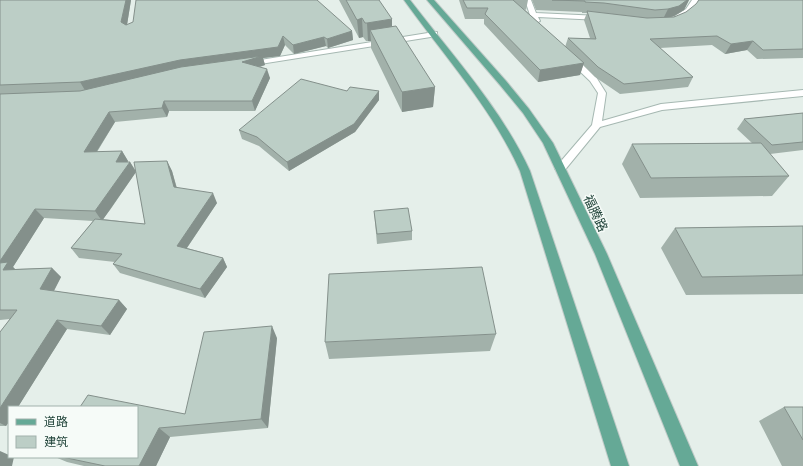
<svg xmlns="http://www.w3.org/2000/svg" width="803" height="466" font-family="Montserrat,'Noto Sans SC',sans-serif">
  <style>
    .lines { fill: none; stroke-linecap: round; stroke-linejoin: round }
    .minor-casing { stroke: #a6b8b2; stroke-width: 2 }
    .major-casing { stroke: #c1cbc8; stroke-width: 2 }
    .minor { fill: #fff; fill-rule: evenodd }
    .major { fill: #65a996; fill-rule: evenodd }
    .wall { fill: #a2b1aa; fill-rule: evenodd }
    .shaded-wall { fill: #84908b }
    .building { fill: #bccec6; stroke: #84908b }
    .labels { text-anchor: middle; stroke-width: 3; stroke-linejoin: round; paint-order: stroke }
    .street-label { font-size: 13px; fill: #21443a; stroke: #f6fbf8 }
  </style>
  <rect width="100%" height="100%" fill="#e5efea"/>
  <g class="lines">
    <defs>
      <path id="minor" d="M525,0H531L536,13L600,16L603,18L600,20L538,17L540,21L536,23L532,21Z
        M692,0H698C695,10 685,20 675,18V16L686,9Z
        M434,32H437V36L248,66L244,64L248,62Z
        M568,56H574L596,77L606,93L602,121L661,104L803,90V96L662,110L600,127L564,171L560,172L555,169L556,167L592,125L598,93L590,81L568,60Z"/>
      <path id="major" d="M404,0H410C452,55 501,108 530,171L629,466H611L520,171C492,108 444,56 404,0Z
        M427,0H434L506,81L529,109L553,143L607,254L698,466H680L595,254L543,143L523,113L500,85Z"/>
    </defs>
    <use href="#minor" class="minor-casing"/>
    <use href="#major" class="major-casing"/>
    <use href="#minor" class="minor"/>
    <use href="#major" class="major"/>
  </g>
  <path class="wall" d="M0,0H131L127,25L352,31L353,40L328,48L326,46L294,54L285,45L280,56L263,58L265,65L260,67L270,78L255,111H169L167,117L115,122L97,152L122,151L128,161L127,162H130L136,171L167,161L172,171L177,188L217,203L187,248L223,258L227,267L205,298L120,273L113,264L115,262L79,258L71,248L93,221L44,218L13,267L15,269L52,268L61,277L54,291L119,300L127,309L110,335L67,329L6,426H0V332L10,319L0,320ZM136,172L145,224L103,219L110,210Z
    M339,0H379L392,27L435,87L433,107L402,112L371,48V41H366L363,37L359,38Z
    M459,0H528L526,10L524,9L565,47L568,38H590L584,20L587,13H582V12L536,10L532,0H689L684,10L674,16L672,17L803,0V58L757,59L747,50L725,54L712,45L660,48L693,77L688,87L620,94L595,77L583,65L580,75L538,82L484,24V19H465Z
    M347,91L379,100L355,132L289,171L259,146L242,139L239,130Z
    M803,113V150L770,154L789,176L772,196L640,198L622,164L632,144L752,143L737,129L744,119Z
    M374,211L412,231V240L377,244Z
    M803,226V294L686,295L661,248L675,228Z
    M496,334L490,351L329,359L325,342Z
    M277,338L268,428L170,437L156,466H84L67,462L55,457H137V407L185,414Z
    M784,407H803V466H782L759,421Z"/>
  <path class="shaded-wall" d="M126,0H131L126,31L121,22Z
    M687,0H689L684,10L674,16L663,19L668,9Z
    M362,18L363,37L359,38L357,20Z
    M392,19V37L370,30L371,41H368L367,23Z
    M352,31L353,40L328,48L327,39Z
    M283,36L285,45L280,56L263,58L265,65L245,71L86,92L80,82Z
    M324,37L326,46L294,54L293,45Z
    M753,41L747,50L725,54L731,44Z
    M584,63L580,75L538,82L540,70Z
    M267,69L270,78L255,111L252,101Z
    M435,87L433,107L402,112V92Z
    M379,91V100L355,132L289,171L287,162Z
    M164,101L169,111L167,117L162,108Z
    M109,112L115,122L90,162L84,152Z
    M122,151L128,161L122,172L116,162Z
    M167,161L172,171L179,197L174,187Z
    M130,162L136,172L102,221L95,211Z
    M213,193L217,203L182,255L177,246Z
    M35,209L44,218L13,267L18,272L3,270L0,264V261Z
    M223,258L227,267L205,298L200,289Z
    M52,268L61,277L50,298L40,289Z
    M119,300L127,309L110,335L101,326Z
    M57,320L67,329L18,407H9V422L6,426L0,423V408Z
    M272,326L277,338L268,428L261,419Z
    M159,428L170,437L156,466H139Z
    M0,451L9,455V457H14L12,466H0Z"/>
  <path class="building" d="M0,0H126L121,22L126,25L133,22L136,0H317L352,31L327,39L324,37L293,45L283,36L278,47L180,60L80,82L0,85Z
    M346,0H379L392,19L367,23H365L362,18L357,20Z
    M463,0H513L584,63L540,70L485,14L488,8H467Z
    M552,0H687L679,6L668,9L655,10L604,3L585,2V1Z
    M699,0H803V49L763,50L753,41L731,44L717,36L650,39L693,77L624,84L598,67L568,38L596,39L587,11L647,18L674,17L686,12L696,4Z
    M396,26L435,87L402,92L370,30Z
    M262,56L242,62L267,69L252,101H164L162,108L109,112L84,152L122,151L116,162H130L95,211L35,209L0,261V94L80,91L181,67Z
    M301,79L347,91L350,87L379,91L354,124L287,162L257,137L239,130Z
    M803,113V142L772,145L744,119Z
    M761,143L789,176L651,178L632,144Z
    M167,161L174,187L213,193L177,246L223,258L200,289L113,264L122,254L71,248L95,219L145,224L134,162Z
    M408,208L412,231L377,234L374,211Z
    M803,226V275L702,277L675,228Z
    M8,262L3,270L52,268L40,289L119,300L101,326L57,320L0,408V332L17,310H0V263Z
    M482,267L496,334L325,342L329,274Z
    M272,326L261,419L159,428L139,466H105L62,457H137V407H80L88,395L185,414L204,332Z
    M784,407H803V440Z"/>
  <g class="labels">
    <g class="street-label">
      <text transform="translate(596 213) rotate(65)" y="5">福腾路</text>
    </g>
  </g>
  <rect x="8" y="406" width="130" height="52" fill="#f6fbf8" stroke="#a1b2ac"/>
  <rect x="16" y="419" width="20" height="6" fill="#65a996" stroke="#a1b2ac"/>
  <text x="44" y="426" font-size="12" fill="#21443a">道路</text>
  <rect x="16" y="436" width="20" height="12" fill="#bccec6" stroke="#a1b2ac"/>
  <text x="44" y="446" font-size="12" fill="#21443a">建筑</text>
</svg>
